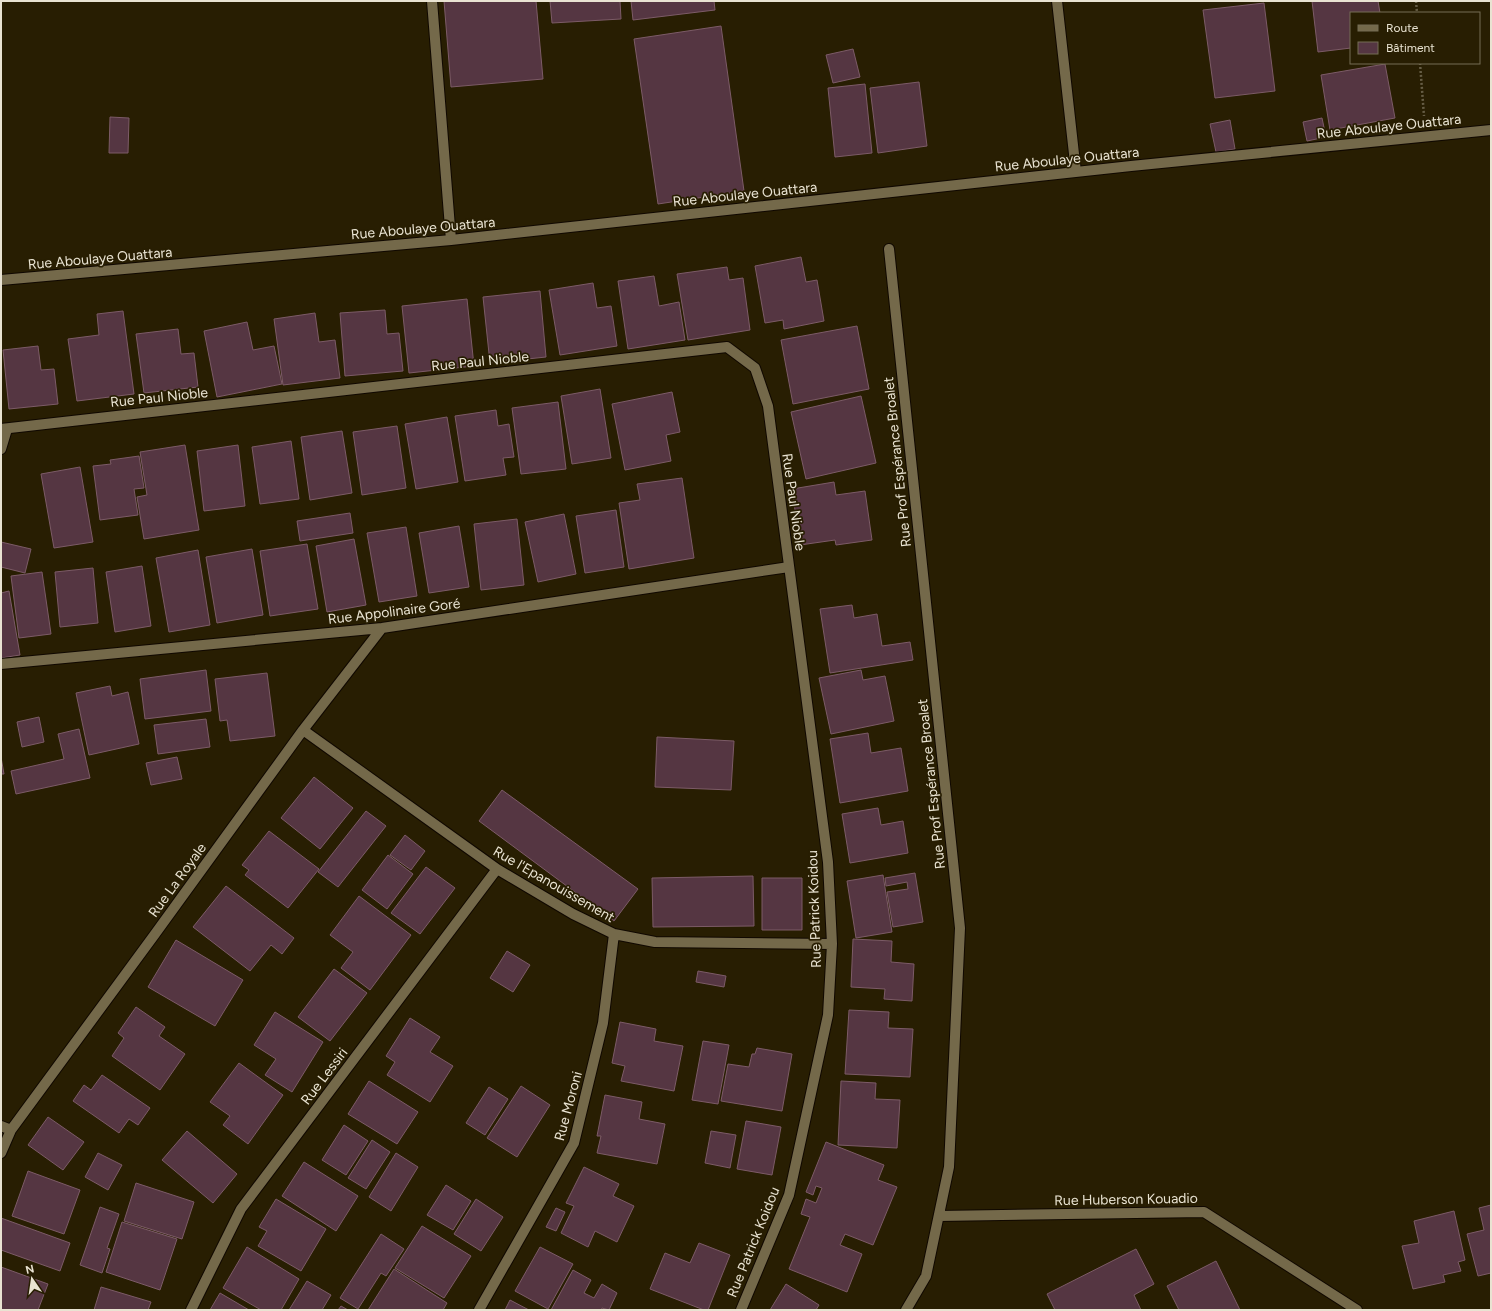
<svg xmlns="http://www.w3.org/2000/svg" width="1492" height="1311" font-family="Figtree,sans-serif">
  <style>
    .building { fill: #553642; stroke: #7c5b67 }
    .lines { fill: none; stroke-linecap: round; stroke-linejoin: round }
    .minor-casing { stroke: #100800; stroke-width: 12 }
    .path { stroke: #665d45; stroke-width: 2.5; stroke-dasharray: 2 2; stroke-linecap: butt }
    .minor { stroke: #74694a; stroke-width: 10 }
    .labels { text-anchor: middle; stroke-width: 3.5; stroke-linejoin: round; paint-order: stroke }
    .street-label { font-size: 14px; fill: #e9e3d2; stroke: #281e02 }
  </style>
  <rect width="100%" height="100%" fill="#281e02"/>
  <path class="building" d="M444,1H536L543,79L451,87Z
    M550,1H620L621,19L552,23Z
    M631,1H714L715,10L633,20Z
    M1312,1H1378L1380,13H1351V48L1318,52Z
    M1264,3L1275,91L1215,98L1203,10Z
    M721,26L744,191L658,204L634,39Z
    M853,49L860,77L833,83L826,55Z
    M1385,64L1395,118L1330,130L1321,75Z
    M919,82L927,146L878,153L870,88Z
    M865,84L872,153L835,157L828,88Z
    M110,117L129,118L128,153H109Z
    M1322,118L1326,137L1307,141L1303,122Z
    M1230,120L1235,149L1216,152L1210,124Z
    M801,257L806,282L817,280L824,321L784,329L783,320L765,323L755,266Z
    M727,267L729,280L743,278L750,330L688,340L677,274Z
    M654,276L659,306L679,302L685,340L628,349L618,281Z
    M593,283L597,308L611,306L617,346L560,355L549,290Z
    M540,291L546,357L490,363L483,297Z
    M467,299L474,366L409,373L402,306Z
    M385,310L387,334L399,333L403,371L345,376L340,313Z
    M123,311L134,394L77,401L68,339L99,335L97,314Z
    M315,313L319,342L335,340L340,378L283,385L274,319Z
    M247,322L253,350L274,346L282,384L217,397L204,331Z
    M857,326L869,389L793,404L781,340Z
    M178,329L181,354L194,353L198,387L144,393L136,334Z
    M38,346L41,370L54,369L58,404L9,409L3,350Z
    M600,389L611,458L572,464L561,396Z
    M672,392L680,432L666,435L671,461L625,470L612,404Z
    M861,396L876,463L806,479L791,412Z
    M558,402L566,469L521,474L512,408Z
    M496,410L498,426L509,424L514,457L503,458L506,475L465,481L455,416Z
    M447,417L458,482L416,489L405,424Z
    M397,426L406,488L362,495L353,432Z
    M342,431L352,493L310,500L301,437Z
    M291,441L299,499L260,504L252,447Z
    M185,445L199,530L144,539L137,497L147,495L140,452Z
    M238,445L245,506L204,511L197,451Z
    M139,456L144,488L134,489L138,515L100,520L93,466L111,464L110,460Z
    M80,467L93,542L54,548L41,474Z
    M682,478L694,558L629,569L619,503L640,500L637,484Z
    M834,482L836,495L865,491L872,540L836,545L835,540L800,545L792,489Z
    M616,510L624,567L585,573L576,516Z
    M350,513L353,533L300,541L297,521Z
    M564,514L576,574L538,582L525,522Z
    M517,519L524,585L481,590L474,524Z
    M459,526L469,587L429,593L419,533Z
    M406,527L417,596L379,602L367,533Z
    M354,539L366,605L327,612L316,546Z
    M1,542L31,549L25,573L1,567Z
    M307,544L318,609L270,616L260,551Z
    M252,549L263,615L217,623L206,557Z
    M198,550L210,625L169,632L156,558Z
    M142,566L151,626L115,632L106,572Z
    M93,568L98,623L60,627L55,572Z
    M42,572L51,634L19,638L11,576Z
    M9,591L20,655L1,658V593Z
    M852,605L854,618L877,614L882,646L910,642L913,660L830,673L820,609Z
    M206,670L211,711L145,719L140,679Z
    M861,670L863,680L885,676L894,721L831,734L819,678Z
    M267,673L275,736L230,741L227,720L220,721L215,679Z
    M110,686L112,696L128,692L139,744L89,755L76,693Z
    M39,717L44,742L22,747L17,722Z
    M206,719L210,747L158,754L154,725Z
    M79,729L90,778L16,794L11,771L64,759L58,734Z
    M868,733L871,753L901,748L908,791L840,803L830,739Z
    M657,737L734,741L731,790L655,787Z
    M1,757L4,774H1Z
    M177,757L182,779L151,785L146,763Z
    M314,777L353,808L320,849L281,818Z
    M502,790L638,889L614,921L479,821Z
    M878,808L881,825L903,821L908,853L850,863L842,814Z
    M366,811L386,826L338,887L318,872Z
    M269,831L319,869L288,908L245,875L249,870L242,865Z
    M405,835L425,851L411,870L390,855Z
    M388,855L413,874L387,909L362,890Z
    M426,867L455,888L420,934L391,913Z
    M915,873L923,922L893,927L887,892L908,889L907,882L886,886L885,878Z
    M883,875L892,932L856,938L847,881Z
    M753,876L754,926L653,927L652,878Z
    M762,878H802V930H762Z
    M226,886L294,938L282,954L271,945L250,971L193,927Z
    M359,896L411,935L370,990L341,968L353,952L330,935Z
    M853,939L892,941L891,962L914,964L912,1001L884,999L885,989L851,987Z
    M176,940L243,980L215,1026L148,987Z
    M507,951L530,965L513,992L490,978Z
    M334,969L367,993L330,1041L298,1017Z
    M698,971L726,976L724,987L696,982Z
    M136,1007L165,1027L159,1036L185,1054L160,1090L112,1056L124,1038L118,1033Z
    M849,1010L889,1012L888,1028L913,1029L910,1077L845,1074Z
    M275,1012L323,1042L292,1092L265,1075L276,1059L254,1045Z
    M410,1018L440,1037L430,1052L453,1066L430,1102L387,1075L395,1062L386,1056Z
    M620,1022L656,1029L654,1041L683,1046L674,1091L621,1081L625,1066L612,1063Z
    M703,1041L729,1045L718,1104L692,1100Z
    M757,1048L792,1054L782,1111L721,1101L728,1064L749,1067L752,1054H755Z
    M239,1063L283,1095L248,1144L223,1125L230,1116L210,1102Z
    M102,1075L150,1108L138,1125L129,1119L119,1133L73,1101L84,1085L91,1090Z
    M369,1081L418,1112L397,1144L348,1114Z
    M841,1081L876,1083L875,1099L900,1100L897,1148L838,1145Z
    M521,1086L550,1105L517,1157L487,1138Z
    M489,1087L508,1099L485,1135L466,1123Z
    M605,1095L642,1102L639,1119L665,1124L657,1164L597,1153L601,1136H597Z
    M48,1117L84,1142L63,1170L28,1145Z
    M746,1121L781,1127L772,1175L737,1169Z
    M344,1125L368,1141L346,1175L322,1160Z
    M187,1131L237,1174L213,1203L162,1160Z
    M711,1131L736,1135L730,1168L705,1163Z
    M372,1140L390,1152L366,1189L348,1178Z
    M826,1142L884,1165L878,1180L897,1187L873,1245L845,1234L840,1245L862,1254L847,1292L789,1269L810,1217L801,1214L806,1199L816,1203L822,1188L816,1186L813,1195L806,1192Z
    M98,1153L122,1165L108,1190L85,1177Z
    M396,1153L418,1167L391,1211L369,1197Z
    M304,1162L358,1196L336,1231L282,1196Z
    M584,1167L619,1184L613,1196L634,1206L617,1242L595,1231L588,1247L561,1233L574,1206L566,1203Z
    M28,1171L80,1190L64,1234L12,1216Z
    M136,1183L194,1202L182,1239L124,1221Z
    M446,1185L471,1201L453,1230L427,1215Z
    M276,1199L326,1229L301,1271L258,1246L267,1231L259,1227Z
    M476,1199L503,1217L481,1251L454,1234Z
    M1491,1205V1273L1478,1276L1467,1234L1484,1230L1479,1208Z
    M100,1207L119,1214L107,1248L110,1249L102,1273L80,1265Z
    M556,1208L565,1212L556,1231L546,1227Z
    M1454,1211L1465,1260L1458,1262L1461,1271L1443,1275L1445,1282L1413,1289L1402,1246L1419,1243L1414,1221Z
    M1,1218L70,1243L60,1271L1,1250Z
    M122,1222L177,1239L160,1290L106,1272Z
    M422,1226L471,1256L444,1298L395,1268Z
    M381,1234L404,1249L386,1276L381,1273L358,1309L340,1298Z
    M699,1243L730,1255L708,1310H704L650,1289L665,1253L690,1263Z
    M247,1247L299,1279L281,1310H261L223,1288Z
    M540,1247L573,1264L548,1309L515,1291Z
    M1136,1249L1154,1284L1134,1295L1141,1310H1055L1047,1294Z
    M1216,1261L1240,1310H1179L1167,1286Z
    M1,1267L48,1284L38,1310H1Z
    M394,1269L447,1303L443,1310H368Z
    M573,1270L591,1280L584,1293L594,1298L602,1284L617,1293L609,1310L602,1308L601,1310H551Z
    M307,1281L331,1295L322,1310H289Z
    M786,1284L819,1305L816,1310H770Z
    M101,1287L151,1302L148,1310H94Z
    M220,1293L249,1310H210Z
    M510,1300L529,1310H505Z
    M341,1306L348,1310H338Z"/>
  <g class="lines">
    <defs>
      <path id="minor" d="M432,1L451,240
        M1057,1L1076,172
        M889,249L960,928L949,1167L926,1276L906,1310
        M1,280L451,240L1131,166L1491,130
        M1,429L727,347L755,368L768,406L828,862L832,944L828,1015L789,1195L741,1310
        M1,449L7,429
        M1,664L382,628L789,567
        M303,730L497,869L573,914L614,934L655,942L832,944
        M1,1126L11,1130
        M1,1153L11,1130L155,934L303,730L382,628
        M939,1216L1204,1212L1357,1310
        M191,1310L241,1209L497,869
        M479,1310L574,1143L603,1023L614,934"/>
    </defs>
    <use href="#minor" class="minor-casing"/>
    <path class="path" d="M1416,1L1417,13
      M1420,63L1424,116"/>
    <use href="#minor" class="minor"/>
  </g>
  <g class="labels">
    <g class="street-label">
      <text transform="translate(1389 126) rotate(-6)" y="5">Rue Aboulaye Ouattara</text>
      <text transform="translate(1067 159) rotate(-6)" y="5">Rue Aboulaye Ouattara</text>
      <text transform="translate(745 194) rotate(-6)" y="5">Rue Aboulaye Ouattara</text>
      <text transform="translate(423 228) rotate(-5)" y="5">Rue Aboulaye Ouattara</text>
      <text transform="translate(100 258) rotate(-5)" y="5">Rue Aboulaye Ouattara</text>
      <text transform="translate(480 361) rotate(-6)" y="5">Rue Paul Nioble</text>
      <text transform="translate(159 397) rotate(-6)" y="5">Rue Paul Nioble</text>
      <text transform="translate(897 462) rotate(-96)" y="5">Rue Prof Espérance Broalet</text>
      <text transform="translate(794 502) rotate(82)" y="5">Rue Paul Nioble</text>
      <text transform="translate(394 611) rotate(-7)" y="5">Rue Appolinaire Goré</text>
      <text transform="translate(931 784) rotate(-96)" y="5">Rue Prof Espérance Broalet</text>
      <text transform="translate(177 880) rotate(-54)" y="5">Rue La Royale</text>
      <text transform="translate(554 884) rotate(30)" y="5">Rue l'Epanouissement</text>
      <text transform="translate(814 909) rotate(-92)" y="5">Rue Patrick Koidou</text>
      <text transform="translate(324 1076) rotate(-53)" y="5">Rue Lessiri</text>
      <text transform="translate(568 1106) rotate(-75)" y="5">Rue Moroni</text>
      <text transform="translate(1126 1199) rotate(-1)" y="5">Rue Huberson Kouadio</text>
      <text transform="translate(753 1242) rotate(-68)" y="5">Rue Patrick Koidou</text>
    </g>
  </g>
  <rect width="1492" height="1311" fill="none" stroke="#e9e3d2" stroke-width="4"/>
  <rect x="1350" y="12" width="130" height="52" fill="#281e02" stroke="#756d55"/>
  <rect x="1358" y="25" width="20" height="6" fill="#74694a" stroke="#756d55"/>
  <text x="1386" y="32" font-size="12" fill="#e9e3d2">Route</text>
  <rect x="1358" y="42" width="20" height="12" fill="#553642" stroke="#756d55"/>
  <text x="1386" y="52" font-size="12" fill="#e9e3d2">Bâtiment</text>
  <g transform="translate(32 1279) rotate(347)" stroke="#281e02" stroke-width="3" paint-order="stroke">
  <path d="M0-3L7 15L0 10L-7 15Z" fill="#e9e3d2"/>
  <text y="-6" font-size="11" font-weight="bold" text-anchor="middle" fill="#e9e3d2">N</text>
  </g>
</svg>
